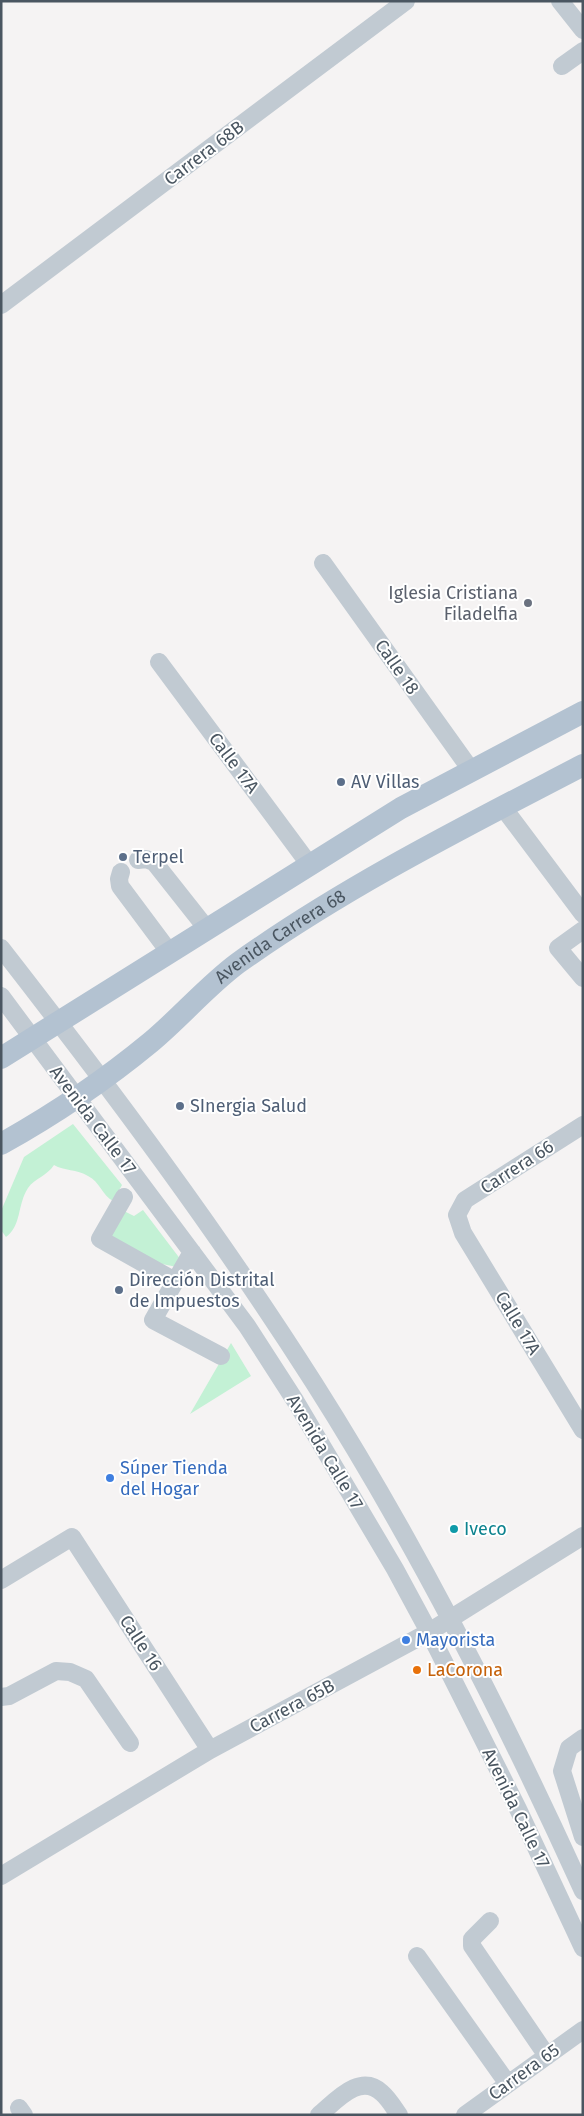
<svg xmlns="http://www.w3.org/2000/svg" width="584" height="2116" font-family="'Fira Sans',sans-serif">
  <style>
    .green { fill: #c3f1d5 }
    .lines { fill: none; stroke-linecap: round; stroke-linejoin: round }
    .minor { stroke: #c1cad2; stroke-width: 18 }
    .major { stroke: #b3c2d1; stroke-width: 22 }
    .worship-dot { fill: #6b7280; stroke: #fff; stroke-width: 2 }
    .service-dot { fill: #5c6f8a; stroke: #fff; stroke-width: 2 }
    .shop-dot { fill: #3f7fe0; stroke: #fff; stroke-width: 2 }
    .culture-dot { fill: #0f9aa8; stroke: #fff; stroke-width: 2 }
    .food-dot { fill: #e8710a; stroke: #fff; stroke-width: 2 }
    .labels { text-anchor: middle; stroke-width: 4; stroke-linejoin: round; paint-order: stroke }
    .street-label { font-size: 18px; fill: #4a5661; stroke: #fff }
    .worship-label { font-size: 18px; fill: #5b616d; stroke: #fff; text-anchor: end }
    .service-label { font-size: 18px; fill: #4e5e75; stroke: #fff; text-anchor: start }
    .shop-label { font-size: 18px; fill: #366cbe; stroke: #fff; text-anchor: start }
    .culture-label { font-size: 18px; fill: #0d838f; stroke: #fff; text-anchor: start }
    .food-label { font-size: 18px; fill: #c56008; stroke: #fff; text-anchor: start }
  </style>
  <rect width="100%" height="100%" fill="#f5f3f3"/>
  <path class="green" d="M73,1124L122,1185L113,1201C102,1195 100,1182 88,1176C77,1169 64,1171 54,1165C47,1176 35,1178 28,1188C17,1205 22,1225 6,1237L1,1230V1211L24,1157Z
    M122,1210L134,1216L143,1210L181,1260L177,1267L157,1263L107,1237Z
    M231,1343L251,1376L190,1414Z"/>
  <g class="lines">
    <path class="minor" d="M560,1L583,30
      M562,66L583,51
      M1,305L406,1
      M323,563L471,770
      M159,662L309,864
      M502,806L583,914
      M138,860L146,859L154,862L207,929
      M121,872L119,879L120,886L170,953
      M583,930L558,948L583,978
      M1,948C111,1089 218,1232 314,1383C417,1545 504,1717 583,1891
      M1,996L247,1326L296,1402L395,1569L429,1632L518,1809L583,1948
      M583,1125L465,1200L457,1215L463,1233L583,1430
      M124,1197L100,1239L175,1281
      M192,1252L153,1320L221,1356
      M1,1580L72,1537L210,1750
      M1,1697L9,1696L56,1671L70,1672L86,1679L130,1743
      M583,1738L569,1748L562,1771L583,1837
      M1,1876L210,1750L429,1632L583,1536
      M490,1921L472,1939V1946L547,2056
      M417,1956L508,2084
      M19,2108L24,2115
      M319,2115C336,2101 360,2072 382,2093C389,2099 394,2108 399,2115
      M465,2115L583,2030"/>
    <g class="major">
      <path d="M1,1058L401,808L583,712"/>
      <path id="s1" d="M1,1144C53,1115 105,1080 151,1042C181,1017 207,986 238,963C346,886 466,826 583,765"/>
    </g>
  </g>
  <circle class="worship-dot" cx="528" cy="603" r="5"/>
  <g class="service-dot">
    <circle cx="341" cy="782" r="5"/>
    <circle cx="123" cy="857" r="5"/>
    <circle cx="180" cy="1106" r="5"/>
    <circle cx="119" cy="1290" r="5"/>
  </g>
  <g class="shop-dot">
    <circle cx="110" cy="1478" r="5"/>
    <circle cx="406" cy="1640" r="5"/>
  </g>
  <circle class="culture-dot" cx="454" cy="1529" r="5"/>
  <circle class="food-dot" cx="417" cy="1670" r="5"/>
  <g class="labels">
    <g class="street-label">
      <text transform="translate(204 153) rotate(-37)" y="6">Carrera 68B</text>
      <text transform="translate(397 667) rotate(55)" y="6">Calle 18</text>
      <text transform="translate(234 763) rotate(53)" y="6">Calle 17A</text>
      <text dy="6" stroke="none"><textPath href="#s1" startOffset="349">Avenida Carrera 68</textPath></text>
      <text transform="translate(93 1120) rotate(53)" y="6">Avenida Calle 17</text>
      <text transform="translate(517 1167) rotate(-33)" y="6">Carrera 66</text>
      <text transform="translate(518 1323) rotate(59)" y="6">Calle 17A</text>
      <text transform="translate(325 1452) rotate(59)" y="6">Avenida Calle 17</text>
      <text transform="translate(141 1643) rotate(57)" y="6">Calle 16</text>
      <text transform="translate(292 1706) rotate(-28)" y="6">Carrera 65B</text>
      <text transform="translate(516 1808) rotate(64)" y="6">Avenida Calle 17</text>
      <text transform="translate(524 2072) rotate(-36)" y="6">Carrera 65</text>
    </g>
    <g class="worship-label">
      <text x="518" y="599">Iglesia Cristiana<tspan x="518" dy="21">Filadelfia</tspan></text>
    </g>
    <g class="service-label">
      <text x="351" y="788">AV Villas</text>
      <text x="133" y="863">Terpel</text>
      <text x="190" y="1112">SInergia Salud</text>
      <text x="129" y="1286">Dirección Distrital<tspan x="129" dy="21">de Impuestos</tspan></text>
    </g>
    <g class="shop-label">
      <text x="120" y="1474">Súper Tienda<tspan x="120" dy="21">del Hogar</tspan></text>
      <text x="416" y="1646">Mayorista</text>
    </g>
    <g class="culture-label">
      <text x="464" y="1535">Iveco</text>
    </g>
    <g class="food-label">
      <text x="427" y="1676">LaCorona</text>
    </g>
  </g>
  <rect width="584" height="2116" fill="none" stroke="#4a5661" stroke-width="5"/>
</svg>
